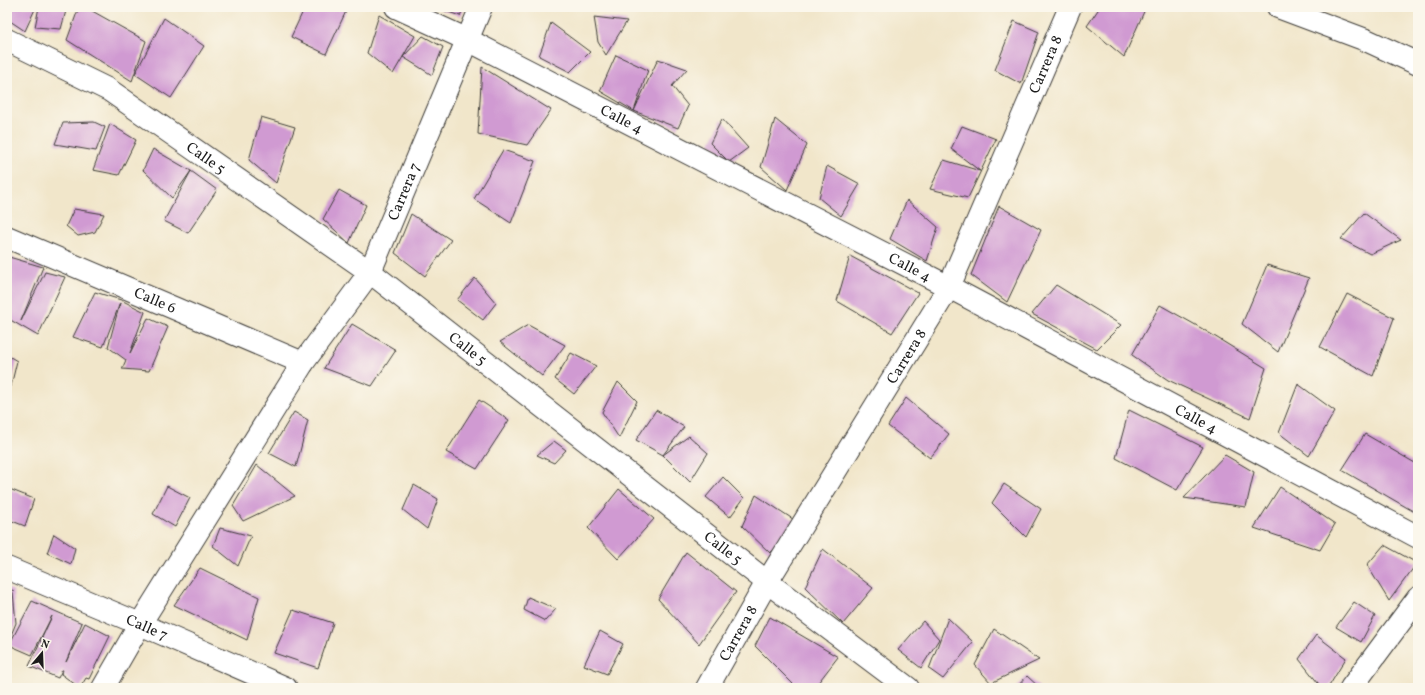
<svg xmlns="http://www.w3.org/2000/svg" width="1425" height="695" font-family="Vollkorn,serif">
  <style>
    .building { fill: #d09ad2 }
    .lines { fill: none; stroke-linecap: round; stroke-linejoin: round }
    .street-casing { stroke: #3c3a36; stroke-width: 24 }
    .street { stroke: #fff; stroke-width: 22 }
    .labels { text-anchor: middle; stroke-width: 3; stroke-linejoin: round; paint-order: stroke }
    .street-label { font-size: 15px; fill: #1c1c1c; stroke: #fbf7ec }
  </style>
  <rect width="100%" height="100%" fill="#fbf7ec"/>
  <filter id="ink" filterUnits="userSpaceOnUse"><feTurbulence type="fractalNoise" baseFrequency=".025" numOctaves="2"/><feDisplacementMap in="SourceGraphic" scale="8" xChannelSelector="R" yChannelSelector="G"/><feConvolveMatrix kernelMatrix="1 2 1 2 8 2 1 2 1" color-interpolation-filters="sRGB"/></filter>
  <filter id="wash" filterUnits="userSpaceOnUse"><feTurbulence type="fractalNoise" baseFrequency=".012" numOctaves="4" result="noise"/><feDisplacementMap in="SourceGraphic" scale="16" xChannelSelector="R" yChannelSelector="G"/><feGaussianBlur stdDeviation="0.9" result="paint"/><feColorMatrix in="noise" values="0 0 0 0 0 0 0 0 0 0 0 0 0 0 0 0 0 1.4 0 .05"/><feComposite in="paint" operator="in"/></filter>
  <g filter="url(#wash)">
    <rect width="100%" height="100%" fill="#f1e6ca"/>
    <g id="blocks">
      <path class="building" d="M7,7H36L25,31L7,19Z
        M39,7H67L61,29L35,27Z
        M79,7H85L146,41L132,81L67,40Z
        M305,7H348L326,54L291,37Z
        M434,7H464L460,16Z
        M1100,7H1146L1124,57L1087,26Z
        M379,15L415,36L393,74L367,53Z
        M594,17L627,21L606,55L598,42Z
        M164,18L204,46L171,98L135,74Z
        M1014,21L1039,32L1021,84L995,70Z
        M551,23L590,52L570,72L539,56Z
        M423,36L443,47L432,75L403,57Z
        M616,55L648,70L634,111L658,59L687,69L672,86L688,106L678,128L634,111L600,91Z
        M482,67L551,110L527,145L478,134Z
        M261,117L295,127L276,183L249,160Z
        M722,119L748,148L729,162L710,143Z
        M775,119L807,145L787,190L761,167Z
        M94,122L105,127L96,151L55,144L63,123Z
        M110,124L136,140L119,175L93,170Z
        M962,126L996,139L968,198L930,189L944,160L980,171L951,149Z
        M153,149L191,171L172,198L143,170Z
        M503,150L535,161L511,223L474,199Z
        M827,166L860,184L841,216L819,198Z
        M191,171L217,190L188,233L164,221Z
        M339,190L366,205L349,243L323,219Z
        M907,200L938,227L927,261L890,239Z
        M999,206L1041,230L1007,302L971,275Z
        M74,209L104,214L95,232L78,236L66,226Z
        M1364,213L1401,240L1370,254L1341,239Z
        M411,214L451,240L425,276L395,253Z
        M850,256L918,293L892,333L837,301Z
        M9,257L43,267L21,321L45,272L65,277L38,336L7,318V261Z
        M1267,265L1309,278L1278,352L1242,324Z
        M475,278L496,303L483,320L457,300Z
        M1056,285L1121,325L1097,349L1032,314Z
        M95,292L121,300L145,312L130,353L148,318L168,327L149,371L122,369L126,360L108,347L120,303L103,347L73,337Z
        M1347,294L1394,318L1373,376L1320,347Z
        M1160,305L1201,328L1266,368L1250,418L1168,380L1132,355Z
        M352,324L396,350L372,386L324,368Z
        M528,325L565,345L542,376L500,342Z
        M571,353L596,366L574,394L555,379Z
        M7,355L17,361L11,386L7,384Z
        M618,382L637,401L619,438L602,412Z
        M1298,384L1335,411L1309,456L1279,433Z
        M906,398L949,434L930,458L888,426Z
        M479,400L509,420L477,469L446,452Z
        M656,410L684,427L663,455L636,440Z
        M1129,410L1203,447L1177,490L1116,458Z
        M294,412L308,420L296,467L269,453Z
        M1365,434L1415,463L1418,455V514L1342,470Z
        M689,436L708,453L690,482L663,455Z
        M554,441L566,450L554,463L537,455Z
        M1225,455L1254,472L1246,507L1184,498Z
        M257,465L295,496L243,521L233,506Z
        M723,477L744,498L730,517L706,497Z
        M1004,484L1041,509L1026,537L992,503Z
        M414,485L438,499L427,529L403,510Z
        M167,486L190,498L175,527L153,514Z
        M1280,487L1335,524L1320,550L1254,528Z
        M7,488L34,499L25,526L7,519Z
        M619,489L654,519L618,559L588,528Z
        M756,495L802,525L770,553L742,526Z
        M220,528L251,536L238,566L213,546Z
        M54,534L75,548L71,564L47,553Z
        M1384,545L1417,563L1389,601L1367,565Z
        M823,549L873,588L843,624L805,587Z
        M686,552L736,592L699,644L658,599Z
        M200,568L259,597L247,640L174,605Z
        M7,588L14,591L13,592L16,623L9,640L7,639Z
        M528,597L556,609L545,621L524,610Z
        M32,601L82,623L66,662L85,623L110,636L89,679L86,678L80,688L61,674L63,670H62L58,678L29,666L52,616L32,655L9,645Z
        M1354,602L1375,616L1361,642L1336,627Z
        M293,610L333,623L318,668L274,653Z
        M770,617L838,657L814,688H797L755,646Z
        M948,618L973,642L943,679L929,669Z
        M923,621L939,639L921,668L898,650Z
        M994,629L1039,660L991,683L975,665Z
        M600,631L623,644L607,674L584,665Z
        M1316,635L1346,658L1328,688H1322L1299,659Z
        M1027,676L1040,688H1016Z"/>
    </g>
  </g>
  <g filter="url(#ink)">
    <use href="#blocks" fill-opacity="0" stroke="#3c3a36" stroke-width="1"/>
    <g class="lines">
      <defs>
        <g id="street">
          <path id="s1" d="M396,7L468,40L949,287L1418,537"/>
          <path d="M1278,7L1366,40L1418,64"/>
          <path id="s2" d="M7,40L109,90L370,272L767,582L908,688"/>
          <path id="s3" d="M7,237L303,363"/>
          <path id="s4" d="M7,568L140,624L286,688"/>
          <path id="s5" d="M103,688L140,624L303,363L370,272L481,7"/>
          <path id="s6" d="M707,688L767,582L949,287L1070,7"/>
          <path d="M1351,688L1418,598"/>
        </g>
      </defs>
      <use href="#street" class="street-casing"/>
      <use href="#street" class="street"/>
    </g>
  </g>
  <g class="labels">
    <g class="street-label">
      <text dy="5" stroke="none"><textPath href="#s6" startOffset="711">Carrera 8</textPath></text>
      <text dy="5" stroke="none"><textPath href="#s1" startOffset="252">Calle 4</textPath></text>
      <text dy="5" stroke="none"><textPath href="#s2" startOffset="232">Calle 5</textPath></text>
      <text dy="5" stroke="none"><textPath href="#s5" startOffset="582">Carrera 7</textPath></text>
      <text dy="5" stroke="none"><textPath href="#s1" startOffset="576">Calle 4</textPath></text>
      <text dy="5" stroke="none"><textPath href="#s3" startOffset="161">Calle 6</textPath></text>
      <text dy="5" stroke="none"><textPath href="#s2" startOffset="556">Calle 5</textPath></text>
      <text dy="5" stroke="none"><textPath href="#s6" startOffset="387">Carrera 8</textPath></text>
      <text dy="5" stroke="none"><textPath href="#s1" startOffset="900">Calle 4</textPath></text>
      <text dy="5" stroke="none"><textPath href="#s2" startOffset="880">Calle 5</textPath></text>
      <text dy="5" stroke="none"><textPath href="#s4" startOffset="152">Calle 7</textPath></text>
      <text dy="5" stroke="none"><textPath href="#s6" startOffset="63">Carrera 8</textPath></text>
    </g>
  </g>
  <rect width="1425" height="695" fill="none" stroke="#fbf7ec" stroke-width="24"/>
  <g transform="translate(42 653) rotate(19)" stroke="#fbf7ec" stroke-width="3" paint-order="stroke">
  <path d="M0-3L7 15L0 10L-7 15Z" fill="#1c1c1c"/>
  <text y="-6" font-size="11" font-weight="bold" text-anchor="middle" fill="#1c1c1c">N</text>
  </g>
</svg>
